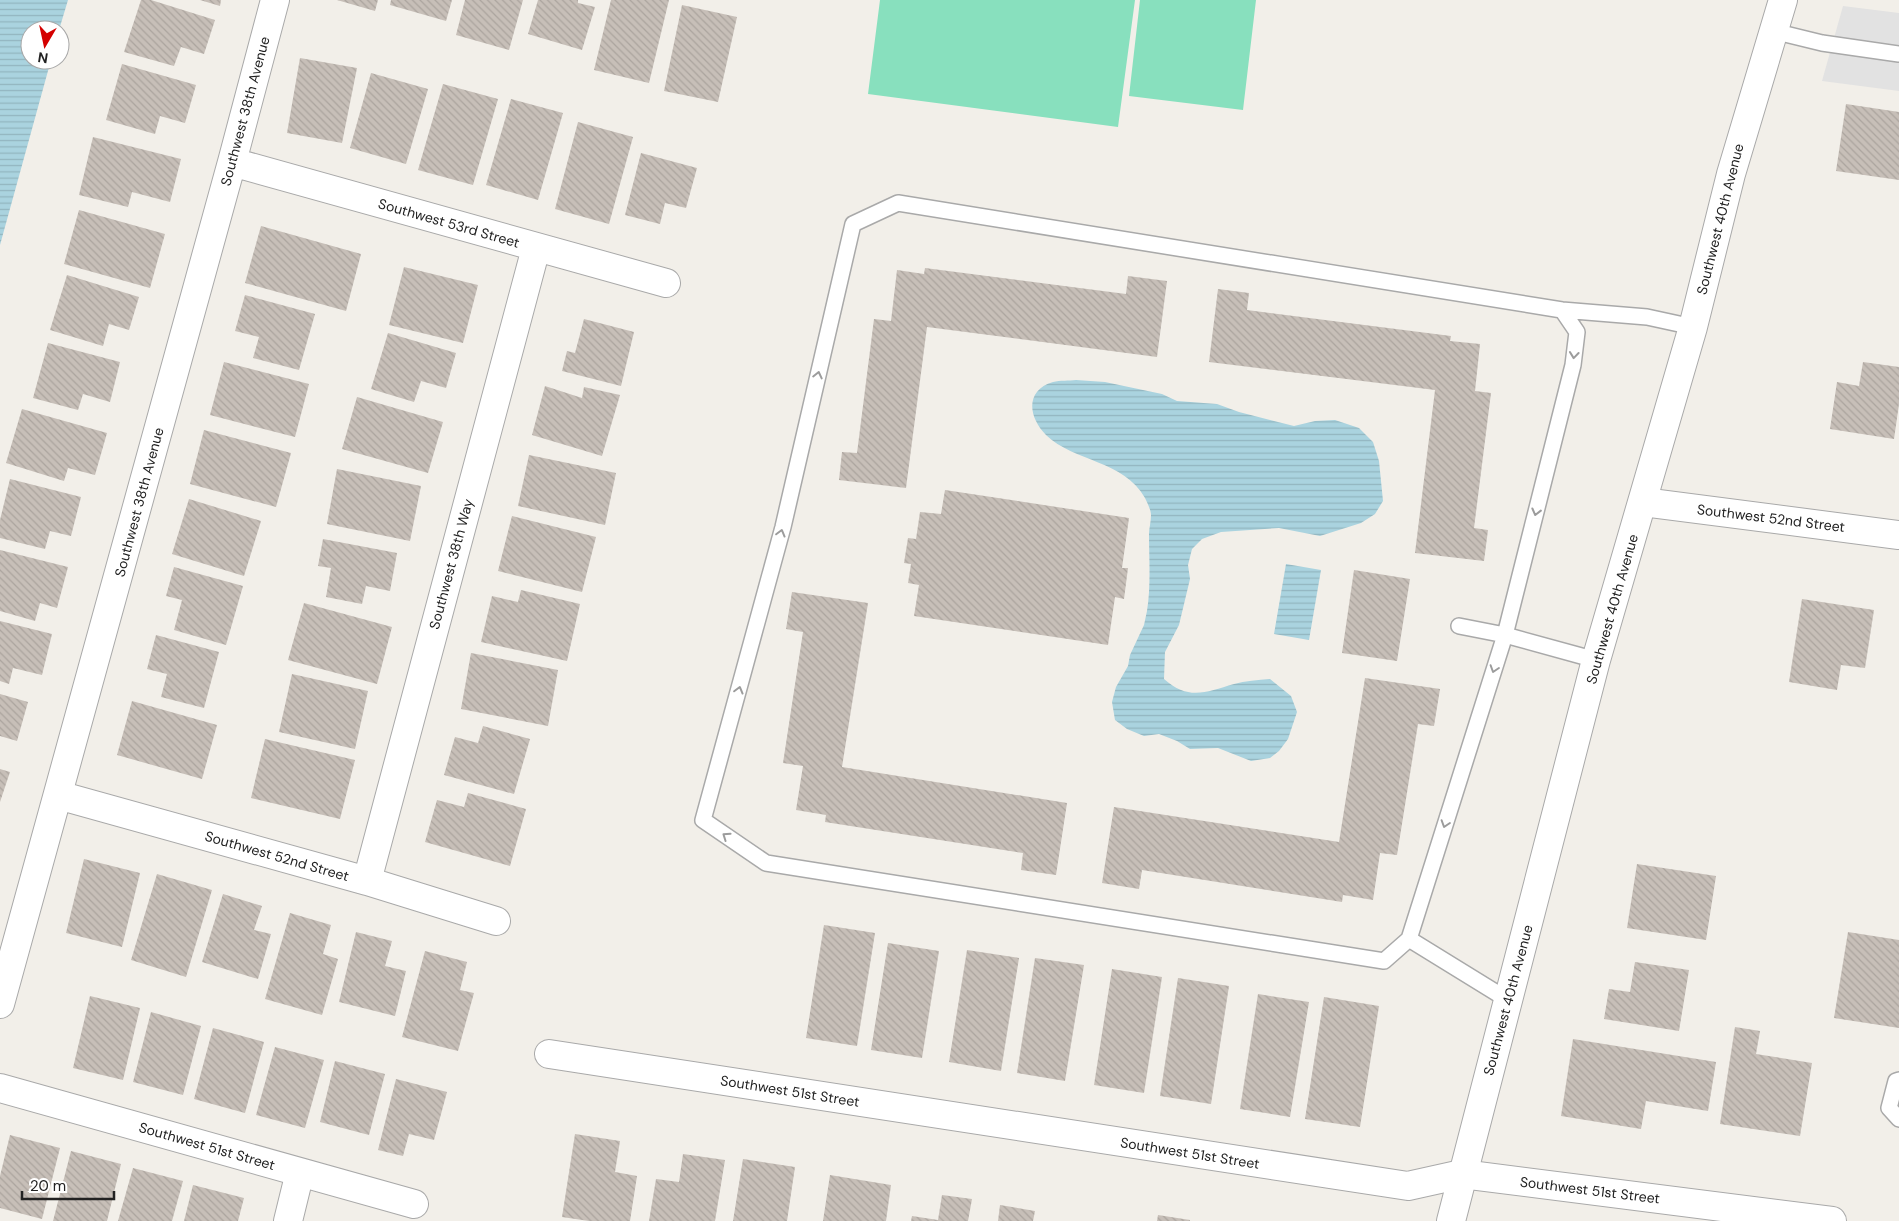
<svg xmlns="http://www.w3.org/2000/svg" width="1899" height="1221" font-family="'DM Sans',sans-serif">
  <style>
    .pitch { fill: #88e0be }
    .parking { fill: #e2e2e2 }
    .water { fill: url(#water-rules) }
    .building { fill: url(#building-back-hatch) }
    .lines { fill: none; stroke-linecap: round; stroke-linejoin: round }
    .service-casing { stroke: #a9a9a9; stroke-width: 18 }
    .minor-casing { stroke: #a9a9a9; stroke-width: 30 }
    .tertiary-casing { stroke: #a9a9a9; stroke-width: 30 }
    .service { stroke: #fff; stroke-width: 15 }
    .minor { stroke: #fff; stroke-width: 28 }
    .tertiary { stroke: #fff; stroke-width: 28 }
    .oneway { stroke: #9c9c9c }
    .labels { text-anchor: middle; stroke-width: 4; stroke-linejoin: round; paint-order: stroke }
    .street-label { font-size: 14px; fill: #222; stroke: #fff }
  </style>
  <defs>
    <pattern id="water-rules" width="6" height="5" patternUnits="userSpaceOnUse" patternTransform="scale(1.25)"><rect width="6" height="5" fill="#aad3df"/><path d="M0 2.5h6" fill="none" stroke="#92b5bf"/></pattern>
    <pattern id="building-back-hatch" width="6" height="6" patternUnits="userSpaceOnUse" patternTransform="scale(1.25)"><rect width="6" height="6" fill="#c7bfb8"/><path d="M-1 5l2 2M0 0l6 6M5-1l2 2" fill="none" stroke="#aba49e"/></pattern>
  </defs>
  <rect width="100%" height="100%" fill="#f2efe9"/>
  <path class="pitch" d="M880,0H1135L1118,127L868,94Z
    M1140,0H1256L1243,110L1129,96Z"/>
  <path class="parking" d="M1843,6L1899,13V91L1822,81Z"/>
  <path class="water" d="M0,0H68L59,30H30V60H51L0,245Z
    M1076,380L1105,382L1162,394L1177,401L1217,404L1239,412L1294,426L1315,421L1335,420L1359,428L1373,442L1379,461L1383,501L1375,514L1361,523L1320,536L1279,528L1221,532L1202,539L1192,549L1188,565L1190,579L1179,625L1165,652L1164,679C1189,701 1206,692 1234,684C1245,681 1258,680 1270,679L1291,696L1297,712L1288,739L1279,751L1270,758L1251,761L1218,748L1190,749L1177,741L1159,734L1144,736L1127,729L1115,720L1112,702L1116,687L1128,666L1130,655L1144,625L1147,611C1151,586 1149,559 1149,534C1149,528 1151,522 1151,515C1151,510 1147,502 1145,498C1124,460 1074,462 1046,435C1028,417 1025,390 1053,382C1060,380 1069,381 1076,380Z
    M1286,564L1321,570L1309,640L1274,634Z"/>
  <path class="building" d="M141,0H151L215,20L204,54L181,47L174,66L124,52Z
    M200,0H221L220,6Z
    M337,0H378L375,11Z
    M391,0H452L446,21L390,5Z
    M465,0H523L509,50L456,35Z
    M538,0H578V3L595,7L582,50L528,34Z
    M611,0H669L649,83L594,70Z
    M682,5L737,17L718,102L664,91Z
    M300,58L357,68L342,143L287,133Z
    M122,64L196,85L185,123L160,116L155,134L106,120Z
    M371,73L428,89L406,164L350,148Z
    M443,84L498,99L473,185L418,170Z
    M511,99L563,113L538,200L486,185Z
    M1846,104L1899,112V180L1836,171Z
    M578,122L633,137L609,224L555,209Z
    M93,137L181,159L170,202L132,192L128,207L79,195Z
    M641,153L697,168L686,208L665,203L660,224L625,215Z
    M79,210L165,234L150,288L64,264Z
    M261,226L361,254L346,311L245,283Z
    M404,267L478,285L463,343L389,325Z
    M925,268L1126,294L1128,276L1167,281L1157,357L927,327L906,488L839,480L842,452L857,453L874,319L891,321L897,270L924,274Z
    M67,275L139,297L129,330L109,324L103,346L50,330Z
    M1218,289L1249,293L1247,310L1451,336L1450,341L1480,344L1475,391L1491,393L1474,528L1488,530L1484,561L1415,553L1435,390L1209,362Z
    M245,295L315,314L299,370L253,358L259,337L235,331Z
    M584,319L634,332L621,386L562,371L567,351L575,353Z
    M388,333L456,353L446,388L421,381L414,402L371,389Z
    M48,343L120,362L110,402L83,394L78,410L33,398Z
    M224,362L309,384L295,437L210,415Z
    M1863,362L1899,367V404L1894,439L1830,429L1837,382L1859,386Z
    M545,386L582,398L584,387L620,395L602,456L532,435Z
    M357,397L443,422L428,473L342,449Z
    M22,409L107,433L95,475L68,468L64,481L6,463Z
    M204,430L291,453L276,507L190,484Z
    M529,455L616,473L605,525L518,506Z
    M337,469L421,486L410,541L327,524Z
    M10,479L81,497L71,536L50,531L45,549L0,538V520Z
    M945,490L1129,518L1122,568H1128L1124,599L1115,597L1108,645L914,616L919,585L908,583L911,564L904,563L908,538L916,539L920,512L941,514Z
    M189,499L261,521L244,576L172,554Z
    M512,516L596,537L582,592L498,571Z
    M323,539L397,553L390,591L366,586L362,604L326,597L331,568L318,566Z
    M0,550L68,567L57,608L40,603L35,621L0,611Z
    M174,567L243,586L226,645L174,630L182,600L166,596Z
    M1354,570L1410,579L1397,661L1342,653Z
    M521,590L580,604L567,661L481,642L492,596L518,602Z
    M792,592L868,603L842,767L1067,803L1056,875L1021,870L1023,853L825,822L826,815L796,810L803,766L783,763L803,632L786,629Z
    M1802,599L1874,610L1865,668L1841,665L1837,690L1789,682Z
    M304,603L392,627L377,684L288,660Z
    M0,621L52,634L42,675L13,668L9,684L0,681Z
    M156,635L219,652L204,708L161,697L167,674L147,669Z
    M471,653L558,670L548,726L461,709Z
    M292,674L368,691L355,749L279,732Z
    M1365,678L1440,689L1434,726L1418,724L1397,855L1380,853L1373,900L1343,895L1342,902L1142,870L1139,889L1102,883L1114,807L1339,842Z
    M0,694L28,702L17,741L0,736Z
    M132,701L217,725L202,779L117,755Z
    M483,726L530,739L514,794L444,775L455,737L478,743Z
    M265,739L355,760L340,819L251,798Z
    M0,769L10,772L0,802Z
    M468,793L526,809L510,866L425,842L437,800L464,807Z
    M84,859L140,873L122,947L66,933Z
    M1637,864L1716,876L1706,940L1627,928Z
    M157,874L212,890L186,977L131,960Z
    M223,894L262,906L254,930L271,934L258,979L202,962Z
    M290,913L331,925L323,954L338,959L322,1015L265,999Z
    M824,925L875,933L857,1046L806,1038Z
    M356,932L392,941L385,966L406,971L395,1016L339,1002Z
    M1848,932L1899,940V1028L1834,1018Z
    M888,943L939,951L922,1058L871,1050Z
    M967,950L1019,958L1001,1071L949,1062Z
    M425,951L467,962L460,990L474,993L458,1051L402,1037Z
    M1035,958L1084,965L1065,1081L1017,1073Z
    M1635,962L1689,970L1679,1031L1604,1019L1609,989L1630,992Z
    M1112,969L1162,977L1144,1093L1094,1085Z
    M1178,978L1229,986L1211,1104L1160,1096Z
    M1258,994L1309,1002L1290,1117L1240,1109Z
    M90,996L140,1008L123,1080L73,1068Z
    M1324,997L1379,1006L1360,1127L1305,1119Z
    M151,1012L201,1026L183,1095L133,1082Z
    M1735,1027L1760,1031L1756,1054L1812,1063L1800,1136L1720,1124Z
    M213,1028L264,1042L245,1113L194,1099Z
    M1573,1039L1716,1062L1708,1111L1646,1101L1641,1129L1561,1116Z
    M275,1047L324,1060L305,1128L256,1115Z
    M335,1061L385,1074L369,1135L320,1122Z
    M396,1079L447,1092L434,1140L409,1134L403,1156L378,1150Z
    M575,1134L620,1141L615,1172L637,1176L630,1221H589L562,1217Z
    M10,1135L60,1148L42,1219L0,1208V1176Z
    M71,1151L121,1164L107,1221H53Z
    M683,1154L725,1160L715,1221H649L656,1179L679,1182Z
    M743,1159L795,1167L787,1221H733Z
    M133,1168L183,1181L172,1221H118Z
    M830,1175L891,1185L886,1221H823Z
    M193,1185L244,1198L238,1221H184Z
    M942,1195L972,1199L968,1221H911L912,1216L938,1220Z
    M1000,1205L1035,1211L1033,1221H998Z
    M1158,1215L1190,1220V1221H1157Z"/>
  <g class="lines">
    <defs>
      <path id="service" d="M1773,31L1822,43L1899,54
        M1562,310L1577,332L1573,365L1505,635L1409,939L1384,961L766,863L703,820L783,527L853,224L898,203L1562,310L1647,317L1693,327
        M1459,626L1505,635L1596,660
        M1409,939L1508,1000
        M1899,1080L1896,1081L1889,1108L1899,1119"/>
      <path id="minor" d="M232,162L666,283
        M1643,502L1899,535
        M58,795L367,881L496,921
        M367,881L536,248
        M0,1004L232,162L275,0
        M549,1054L1408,1186L1462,1174L1832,1221
        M0,1088L414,1204
        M288,1221L300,1172"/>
      <path id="tertiary" d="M1451,1221L1596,660L1693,327L1731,174L1783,0"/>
    </defs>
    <use href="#service" class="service-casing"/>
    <use href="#minor" class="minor-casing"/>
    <use href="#tertiary" class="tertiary-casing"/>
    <use href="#service" class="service"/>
    <use href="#minor" class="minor"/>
    <use href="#tertiary" class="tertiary"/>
  </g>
  <defs><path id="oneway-chevron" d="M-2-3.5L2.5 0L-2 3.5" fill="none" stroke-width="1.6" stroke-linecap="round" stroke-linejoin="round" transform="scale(1.25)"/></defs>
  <g class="oneway">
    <use href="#oneway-chevron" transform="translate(1574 355) rotate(96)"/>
    <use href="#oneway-chevron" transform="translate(818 375) rotate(-77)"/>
    <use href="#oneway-chevron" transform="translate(1536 512) rotate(104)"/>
    <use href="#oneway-chevron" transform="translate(781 533) rotate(-75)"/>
    <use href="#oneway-chevron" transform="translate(1494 669) rotate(108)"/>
    <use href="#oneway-chevron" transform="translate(739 690) rotate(-75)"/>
    <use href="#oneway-chevron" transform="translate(1445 824) rotate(108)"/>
    <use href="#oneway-chevron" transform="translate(726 836) rotate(-145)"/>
  </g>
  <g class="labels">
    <g class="street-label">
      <text transform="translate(245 111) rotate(-75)" y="5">Southwest 38th Avenue</text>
      <text transform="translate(1720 219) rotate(-76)" y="5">Southwest 40th Avenue</text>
      <text transform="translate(449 223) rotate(16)" y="5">Southwest 53rd Street</text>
      <text transform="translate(139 502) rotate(-75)" y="5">Southwest 38th Avenue</text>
      <text transform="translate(1771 518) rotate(7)" y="5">Southwest 52nd Street</text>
      <text transform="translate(451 564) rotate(-75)" y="5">Southwest 38th Way</text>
      <text transform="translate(1612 609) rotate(-74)" y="5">Southwest 40th Avenue</text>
      <text transform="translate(277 856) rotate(16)" y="5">Southwest 52nd Street</text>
      <text transform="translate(1508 1000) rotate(-75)" y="5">Southwest 40th Avenue</text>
      <text transform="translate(790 1091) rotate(9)" y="5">Southwest 51st Street</text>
      <text transform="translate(207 1146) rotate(16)" y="5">Southwest 51st Street</text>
      <text transform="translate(1190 1153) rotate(9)" y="5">Southwest 51st Street</text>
      <text transform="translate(1590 1190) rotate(7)" y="5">Southwest 51st Street</text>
    </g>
  </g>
  <g transform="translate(45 45) rotate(189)"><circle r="24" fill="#ffffff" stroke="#a7a7a7"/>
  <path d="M0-4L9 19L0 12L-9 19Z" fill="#d40000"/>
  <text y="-8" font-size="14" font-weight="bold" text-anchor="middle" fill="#222222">N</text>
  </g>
  <path d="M22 1191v8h92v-8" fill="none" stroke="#222222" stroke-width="2.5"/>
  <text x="30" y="1191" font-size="15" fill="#222222" stroke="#ffffff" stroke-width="4" paint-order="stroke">20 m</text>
</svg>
